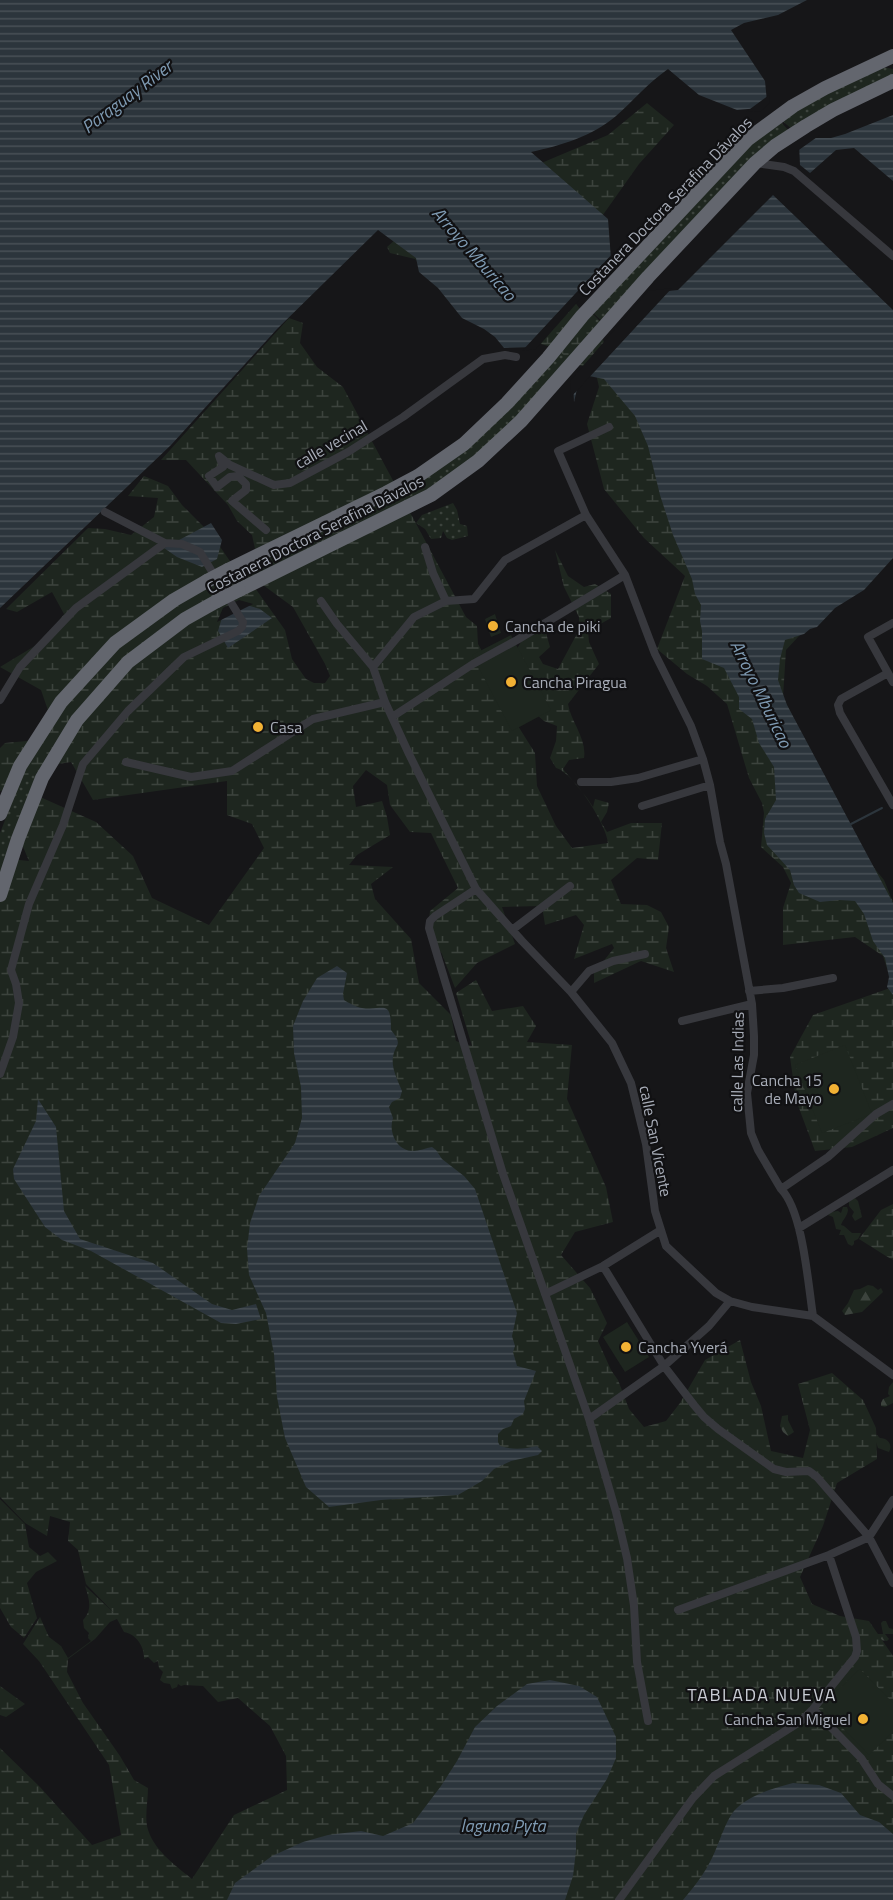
<svg xmlns="http://www.w3.org/2000/svg" width="893" height="1900" font-family="'Titillium Web',sans-serif">
  <style>
    .green { fill: url(#green-dots) }
    .forest { fill: url(#forest-firs) }
    .wetland { fill: url(#wetland-marsh); fill-rule: evenodd }
    .pitch { fill: #1e261f }
    .water { fill: url(#water-rules) }
    .pier { fill: #161618 }
    .lines { fill: none; stroke-linecap: round; stroke-linejoin: round }
    .stream { stroke: #2c353c; stroke-width: 2 }
    .street { stroke: #37383d; stroke-width: 8 }
    .highway { stroke: #63666e; stroke-width: 14 }
    .highway-bridge { stroke: #63666e; stroke-width: 14 }
    .poi-dot { fill: #f2b134; stroke: #111113; stroke-width: 2 }
    .labels { text-anchor: middle; stroke-width: 4.5; stroke-linejoin: round; paint-order: stroke }
    .street-label { font-size: 16px; fill: #a8adb8; stroke: #111113 }
    .poi-label { font-size: 16px; fill: #a8adb8; stroke: #111113; text-anchor: start }
    .water-label { font-size: 18px; font-style: italic; fill: #7f9bb3; stroke: #111113 }
    .neighbourhood-label { font-size: 18px; letter-spacing: 1.5px; fill: #c9ccd4; stroke: #111113 }
  </style>
  <defs>
    <pattern id="green-dots" width="8" height="8" patternUnits="userSpaceOnUse" patternTransform="scale(1.5)"><rect width="8" height="8" fill="#1e261f"/><path d="M2 2h.1M6 6h.1" fill="none" stroke="#3c433d" stroke-width="1.8" stroke-linecap="round"/></pattern>
    <pattern id="forest-firs" width="22" height="20" patternUnits="userSpaceOnUse" patternTransform="scale(1.5)"><rect width="22" height="20" fill="#1e261f"/><path d="M5 1l3.5 6h-7zM16 11l3.5 6h-7z" fill="#3c433d"/></pattern>
    <pattern id="wetland-marsh" width="20" height="14" patternUnits="userSpaceOnUse" patternTransform="scale(1.5)"><rect width="20" height="14" fill="#1e261f"/><path d="M1 5h8M5 5V1M11 12h8M15 12V8" fill="none" stroke="#3c433d"/></pattern>
    <pattern id="water-rules" width="6" height="5" patternUnits="userSpaceOnUse" patternTransform="scale(1.5)"><rect width="6" height="5" fill="#2c353c"/><path d="M0 2.5h6" fill="none" stroke="#485056"/></pattern>
  </defs>
  <rect width="100%" height="100%" fill="#161618"/>
  <path class="green" d="M883,67L893,69V77L792,129L781,120L805,104Z
    M780,121L789,131L604,323L593,313L746,147Z
    M593,314L603,324L527,407L457,472L399,507L226,593L220,581L379,504L419,480Z
    M453,503L457,510L460,524L467,526L468,536L452,540L447,538L443,531L441,538L431,539L425,529L416,523L422,515Z
    M89,675C54,741 22,801 0,873V833L25,769Z"/>
  <path class="forest" d="M855,1198L858,1201L862,1217L855,1221L852,1216L854,1212L849,1206V1201Z
    M843,1207H847L848,1210C847,1217 843,1219 841,1225L844,1226L852,1233H861L858,1239L854,1241V1244L852,1246L848,1244L844,1235H839L841,1230L836,1229L833,1217L828,1215L831,1212L838,1211L841,1213Z
    M868,1285L873,1286L878,1290L881,1288L883,1292L862,1312L845,1315L842,1311L848,1303L854,1290L860,1289Z
    M893,1382V1403L885,1407L881,1406V1403L883,1399L890,1396L888,1394L889,1387Z
    M788,1415V1420L794,1432L788,1436L783,1432L780,1426L782,1416Z
    M877,1435L880,1438C888,1438 893,1445 889,1452L878,1448L874,1436Z
    M883,1621H886L889,1628L893,1629V1634H885L889,1639L887,1641L880,1640L876,1634H883L881,1623Z"/>
  <path class="wetland" d="M647,103L674,125L639,164L600,219L574,301L611,351L860,570L786,650L783,697L861,852L884,880L893,902V987L883,956L855,937L783,945V908L791,883L783,867L761,847L764,813L762,803L749,778L727,704L707,686L687,674L657,649L685,576L644,538L604,489L587,424L599,387L595,369L575,364L555,348L534,342L454,296L415,259L390,253L387,247L429,210L608,135Z
    M289,318L303,323L300,343L317,367L343,387L466,617L477,626L478,644L495,674L501,699L535,753L537,786L556,826L572,848L608,843C607,825 573,772 556,768L550,758L556,741L557,726L544,721L530,709L514,654L525,635L542,619L550,647L539,657L543,664L558,669L579,630V617L564,587L555,550L568,576L584,587L595,584L611,594V618L588,631L589,642L599,664L568,704C571,722 587,739 584,758L569,760L563,769L587,798L593,807L595,799L609,803L607,812L601,822L607,832L631,823H662L658,860L637,858L611,880L621,904L647,905L661,912L669,927L666,948L674,972L641,961L594,983V973L614,948L612,944L574,959L584,925L576,915L545,925L542,906L502,907L515,944L477,963L455,988L442,954L427,934L430,911L458,888L431,833L410,832L390,805L387,785L366,770L353,786L356,807L382,801L387,817L390,835L357,855L349,865L393,867L371,884L375,899L411,939L419,983L451,1015L456,1041L472,1046L456,993L476,980L492,1011L523,1006L536,1026L527,1042L572,1045L567,1099L606,1187L613,1222L575,1232L561,1255L590,1288L607,1323L598,1341L611,1370L618,1380L629,1409L644,1427L666,1421L680,1403L705,1360L740,1340L751,1382L761,1406L771,1451L803,1458L810,1430L798,1384L832,1373L886,1256L859,1239L881,1210L893,1204V1260L886,1256L832,1373L863,1400L876,1428L877,1459L837,1483L823,1526L800,1577L812,1604L840,1616L869,1621L893,1656V1900H0V1748L40,1787L92,1845L121,1835L109,1765L39,1661L23,1644L40,1617L49,1637L61,1646L68,1658L91,1641L88,1638L89,1633L84,1628L83,1620C93,1609 89,1599 85,1586L114,1613L86,1584L78,1550L68,1541L70,1522L50,1516L47,1536L25,1523L0,1497V864L10,859L29,861L11,818L38,796L96,822L133,856L152,898L209,925L264,848L252,824L227,815V781L93,800L71,762L39,767L11,789L0,791V748L5,743L27,741L53,725L41,690L0,667L43,641L64,614L52,592L17,612L6,609L88,528L105,529L131,535L154,517L158,498L128,496L144,476L168,486L182,505L212,535L234,567L248,578L285,630L292,659L306,679L314,683H325L330,676L325,664L293,607L263,585L266,578L257,558L252,535L237,521L228,505L186,460H161ZM117,1619L124,1632C136,1634 145,1647 144,1659L148,1657L154,1663L158,1661L159,1668L163,1672L160,1680L164,1683L170,1684L172,1689L177,1687L178,1684L181,1686L184,1685L203,1686L218,1702L238,1698L270,1726L286,1756L287,1790L234,1815L192,1879C175,1865 152,1849 147,1826C145,1814 148,1800 148,1788L134,1780L120,1756L83,1703L67,1672L68,1659L95,1639L110,1622Z
    M893,987V1128L852,1147L815,1151L796,1100L790,1057L813,1015Z
    M0,1499L25,1524L29,1547L40,1556L48,1552L57,1561L36,1572L27,1583L37,1618L24,1638L11,1627L0,1608Z
    M0,1686L25,1704L6,1717L0,1715Z"/>
  <path class="pitch" d="M495,614L501,633L491,637L485,619Z
    M511,635L551,710L512,731L472,655Z
    M845,1045L872,1114L822,1133L795,1065Z
    M627,1322L649,1357L625,1372L603,1337Z
    M860,1669L893,1703V1732L869,1755L821,1706Z"/>
  <path class="water" d="M0,0H807L778,15L744,23L731,30L765,81L767,102L759,108L737,110L699,95L668,69C648,83 634,100 616,116C591,137 562,145 531,152L608,219L611,259L534,347L504,348L495,337L484,329L462,318L438,288L419,272L416,258L378,230L277,329L171,445L0,608Z
    M893,115V181L854,148L836,150L810,173L800,165L799,144L807,138H831L845,134Z
    M773,195L893,310V558L864,590L835,608L817,627L810,629L804,634L785,640L780,659L778,680L787,705L893,903V995L887,987L889,977L885,958L873,941L864,914L855,901L839,900L820,902L799,893L794,885L790,870L767,845L764,833L765,819L776,800L774,767L759,743L752,719L739,709V697L724,668L702,659V631L700,621L701,605L695,594L692,579L673,535L660,495L648,446L635,416L604,379L589,376L578,385L574,402L573,382L650,293L678,290Z
    M211,523L222,540L217,559L202,567L177,557L164,548Z
    M240,603L260,609L272,618L228,648L218,631L224,611Z
    M337,966L347,973L343,994L344,1000C349,1003 356,1007 362,1008C384,1011 391,998 391,1030C404,1046 395,1043 393,1057C391,1068 398,1081 402,1091L400,1098L392,1102L389,1107L393,1118C388,1132 397,1151 413,1151C419,1151 426,1148 432,1147L436,1150L442,1159L464,1176L475,1189L517,1313L512,1336L515,1346L513,1352L517,1366L536,1371L524,1401L525,1409L523,1414L514,1419L511,1426L503,1429L498,1434V1442L500,1446C513,1450 524,1449 537,1446L542,1451L538,1455L511,1461L494,1469L482,1481L458,1495L381,1500L329,1507L306,1487L285,1438L277,1397L274,1354L266,1313L249,1275L247,1249L250,1223L259,1196L295,1143L302,1118L301,1087L294,1053L293,1026L303,1001L317,978Z
    M38,1099L56,1127L64,1211L80,1239L153,1263L212,1304L232,1310L256,1304L261,1319L236,1324L221,1323L91,1251L62,1240L45,1227L14,1179L13,1169L36,1121Z
    M550,1680L579,1686L597,1697L616,1737V1758L607,1779L584,1815L576,1834V1851L573,1876L565,1900H227L235,1883L272,1856L303,1842L328,1835L361,1831L383,1836L413,1823L441,1786L457,1761L475,1727L497,1706L527,1684Z
    M793,1783L819,1785L841,1793L860,1815L879,1822L893,1834V1900H683C694,1887 705,1873 712,1858C719,1844 725,1822 734,1811C748,1795 774,1788 793,1783Z"/>
  <path class="pier" d="M769,95L770,103L761,111L746,112Z
    M805,135H820L796,152V142Z
    M614,252V261L536,349L522,351Z
    M672,288L571,397L570,381L648,291Z
    M239,600L253,604L217,622L223,608Z"/>
  <g class="lines">
    <path class="stream" d="M851,824L882,808"/>
    <path class="street" d="M756,163L784,167L794,171L893,256
      M609,427L558,451L586,515L625,575L655,654L691,726L703,759L710,785L720,842L726,864L752,1004L754,1036V1055L747,1093L751,1133L758,1150L781,1189C803,1211 808,1284 813,1316L893,1375
      M266,530L232,501L246,490V484L238,476L230,477L217,487L209,476L223,467L219,456L230,465L274,485L290,483L348,452L403,417L483,359L505,355L516,357
      M425,547L433,573L446,601
      M321,601L337,624L373,667L385,702L409,754L476,889L522,941L571,992L612,1043L631,1083L646,1144L655,1211L666,1246L716,1293L730,1301L752,1307L813,1316
      M893,623L868,637L893,682
      M373,667L414,617L446,601L474,599L505,560L586,515
      M888,673L841,699L838,705L840,713L893,805
      M0,700L20,667L76,608L165,543
      M392,717L473,664L517,640L625,575
      M126,762L191,777L232,771L313,719L385,702
      M581,782H611L638,778L703,759
      M642,806L710,785
      M476,889L435,916L430,921L429,928L503,1174L589,1419L616,1512L627,1558L634,1606L637,1662L648,1721
      M512,930L570,886
      M749,991L783,988L833,978
      M571,992L589,971L613,961L645,954
      M682,1021L752,1004
      M0,1074L13,1037L19,1003L16,984L11,970L29,904L63,825L83,764L128,711L184,657L238,631L242,627L243,622L200,552L182,544L165,543L105,512
      M781,1189L828,1157L876,1114L893,1104
      M799,1228L893,1170
      M603,1266L664,1366L694,1405L704,1417L718,1429L774,1469L786,1472L809,1471L817,1477L869,1537L893,1583
      M545,1294L603,1266L661,1230
      M589,1419L664,1366L709,1326L730,1301
      M678,1610L829,1555L869,1537L893,1500
      M813,1709L861,1758L878,1784L893,1796
      M619,1900L693,1798L714,1776L801,1721L813,1709L855,1657L857,1651L856,1637L829,1555"/>
    <path class="highway" d="M228,570L386,493L418,476L464,444L507,403L548,358L582,316L748,139L793,106L825,88L893,56
      M239,590L431,495L478,461L521,421L648,277L755,163L775,146L806,126L833,110L893,81
      M0,814L20,766L61,702L115,643L174,600L207,581
      M0,895L18,839L42,778L77,720L128,662L185,619L217,601"/>
    <path class="highway-bridge" d="M207,581L228,570
      M217,601L239,590"/>
  </g>
  <g class="poi-dot">
    <circle cx="493" cy="626" r="6"/>
    <circle cx="511" cy="682" r="6"/>
    <circle cx="258" cy="727" r="6"/>
    <circle cx="834" cy="1089" r="6"/>
    <circle cx="626" cy="1347" r="6"/>
    <circle cx="863" cy="1719" r="6"/>
  </g>
  <g class="labels">
    <g class="street-label">
      <text transform="translate(665 206) rotate(-46)" y="6">Costanera Doctora Serafina Dávalos</text>
      <text transform="translate(331 444) rotate(-30)" y="6">calle vecinal</text>
      <text transform="translate(315 534) rotate(-27)" y="6">Costanera Doctora Serafina Dávalos</text>
      <text transform="translate(737 1062) rotate(-89)" y="6">calle Las Indias</text>
      <text transform="translate(656 1141) rotate(79)" y="6">calle San Vicente</text>
    </g>
    <g class="poi-label">
      <text x="505" y="632">Cancha de piki</text>
      <text x="523" y="688">Cancha Piragua</text>
      <text x="270" y="733">Casa</text>
      <text x="822" y="1086" text-anchor="end">Cancha 15<tspan x="822" dy="18">de Mayo</tspan></text>
      <text x="638" y="1353">Cancha Yverá</text>
      <text x="851" y="1725" text-anchor="end">Cancha San Miguel</text>
    </g>
    <g class="water-label">
      <text transform="translate(127 97) rotate(-37)" y="6">Paraguay River</text>
      <text transform="translate(474 254) rotate(49)" y="6">Arroyo Mburicao</text>
      <text transform="translate(761 694) rotate(64)" y="6">Arroyo Mburicao</text>
      <text x="503" y="1832">laguna Pyta</text>
    </g>
    <g class="neighbourhood-label">
      <text x="762" y="1701">TABLADA NUEVA</text>
    </g>
  </g>
</svg>
